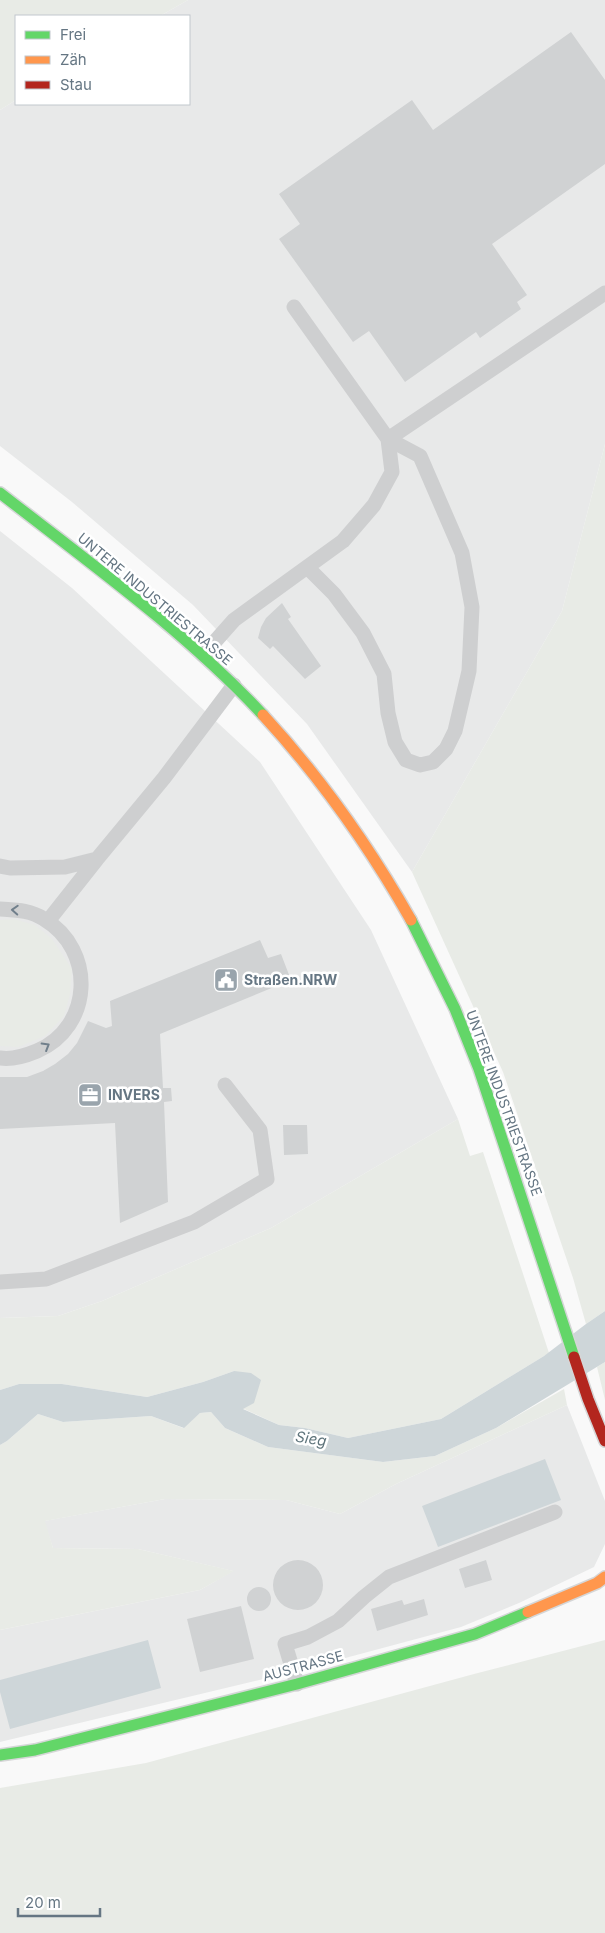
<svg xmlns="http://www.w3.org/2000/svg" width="605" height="1933" font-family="Inter,sans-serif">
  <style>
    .built { fill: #e8e9e9 }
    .green { fill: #e8ebe6 }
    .water { fill: #ced6d9 }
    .building { fill: #d0d2d3 }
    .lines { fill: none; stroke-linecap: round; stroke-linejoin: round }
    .fast-casing { stroke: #d5d6d7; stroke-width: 14 }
    .slow-casing { stroke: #d5d6d7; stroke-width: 14 }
    .jam-casing { stroke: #d5d6d7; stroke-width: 14 }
    .lane { stroke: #cecfd0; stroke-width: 15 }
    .fast { stroke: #63d668; stroke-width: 11 }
    .slow { stroke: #ff974d; stroke-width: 11 }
    .jam { stroke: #b3261e; stroke-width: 11 }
    .oneway { stroke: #707f8b }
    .labels { text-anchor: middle; stroke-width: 5; stroke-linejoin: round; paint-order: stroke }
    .street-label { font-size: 14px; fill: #657683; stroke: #fff }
    .poi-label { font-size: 14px; font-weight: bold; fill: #657683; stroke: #fff; text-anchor: start }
    .water-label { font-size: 15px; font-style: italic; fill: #60757c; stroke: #fff }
  </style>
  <rect width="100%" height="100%" fill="#f9f9f9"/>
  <path class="built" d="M188,0H605V444L562,611L412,872L307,724L193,605L72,502L0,446V110L16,100V104H189V16H160Z
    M0,531L72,588L260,762L371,930L458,1119L271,1228L102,1301L58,1316L0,1318Z
    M567,1405L605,1501V1544L594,1567L519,1603L461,1627L293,1672L0,1742V1630L200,1590L233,1571L138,1549L53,1548L44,1521L165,1499L286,1500L340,1514L396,1484Z"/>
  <path class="green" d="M0,0H188L160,16H16V100L0,110Z
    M605,444V1311L586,1324L573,1278L503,1072L412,872L562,611Z
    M14,919L35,925L52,939L72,969L70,994L64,1016L45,1036L18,1047L0,1046V920Z
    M458,1119L470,1156L483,1152L549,1353L441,1419L348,1438L305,1428L279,1425L242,1408L234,1371L203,1382L147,1397L62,1384H19L0,1390V1318L58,1316L102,1301L271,1228Z
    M605,1362V1400L597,1367Z
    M564,1389L567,1405L396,1484L340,1514L286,1500L165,1499L45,1521L53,1548L138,1549L234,1571L200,1590L0,1630V1445L7,1441L38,1414L63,1422L151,1416L183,1428L200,1413L211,1412L225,1428L268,1447L383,1462L435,1456L496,1428Z
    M605,1640V1933H0V1788L146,1763L474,1674Z"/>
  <path class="water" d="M605,1311V1362L496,1428L435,1456L383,1462L268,1447L225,1428L211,1412L200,1413L184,1428L151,1416L63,1422L38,1414L7,1441L0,1445V1390L19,1384H62L147,1397L203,1382L234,1371L251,1373L261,1380L254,1403L243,1409L279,1425L305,1428L348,1438L441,1419L544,1356L586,1324Z
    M545,1459L561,1500L438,1547L422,1506Z
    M148,1640L161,1688L10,1729L0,1692V1680Z"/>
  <path class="building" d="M571,32L605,80V164L492,244L527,295L517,302L521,309L480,338L476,332L405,382L369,331L353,342L279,239L300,224L279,194L412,100L433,130Z
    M282,603L291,617L288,619L321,666L305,679L273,646L270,649L258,638L261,627L266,618Z
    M260,940L268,958L281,954L291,980L160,1034L163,1088H171L172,1101L164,1102L168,1202L120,1223L115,1123L0,1129V1077H27L43,1071L55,1064L68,1054L77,1043L88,1021L106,1028L112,1026L110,1001Z
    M283,1125H307L308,1154L284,1155Z
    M273 1585a25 25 0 1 1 50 0a25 25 0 1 1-50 0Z
    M486,1560L492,1580L465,1588L459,1569Z
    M247 1599a12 12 0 1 1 24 0a12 12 0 1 1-24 0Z
    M424,1599L428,1615L377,1631L371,1609L402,1600L404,1605Z
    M241,1606L254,1659L200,1672L187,1619Z"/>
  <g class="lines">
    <defs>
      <path id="fast" d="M0,493C90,563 185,631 263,715
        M411,920L455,1009L479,1069L574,1357
        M0,1755L35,1750L297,1684L475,1634L528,1612"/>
      <path id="slow" d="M263,715C321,778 369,846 411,920
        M528,1612L597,1583L605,1577"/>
      <path id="jam" d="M574,1357L588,1399L605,1441"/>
    </defs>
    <use href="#fast" class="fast-casing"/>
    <use href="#slow" class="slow-casing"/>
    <use href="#jam" class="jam-casing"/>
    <path class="lane" d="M307,567L334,594L363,633L384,674L388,713L395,742L406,760L420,765L433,762L446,749L455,731L469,671L472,607L462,553L420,456L388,439L605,293
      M203,655L234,620L343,541L374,505L392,472L388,439L294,307
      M0,866L10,868L65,867L97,859L164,778L234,685
      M0,909C16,910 30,910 44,919C96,950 93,1027 37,1051C25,1056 13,1060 0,1058
      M48,921L97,859
      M0,1282L46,1279L194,1222L267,1179L260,1130L225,1085
      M297,1684L285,1644L308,1637L338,1621L364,1597L389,1577L555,1512"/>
    <use href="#fast" class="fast"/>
    <use href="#slow" class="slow"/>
    <use href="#jam" class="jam"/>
  </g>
  <defs><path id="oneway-chevron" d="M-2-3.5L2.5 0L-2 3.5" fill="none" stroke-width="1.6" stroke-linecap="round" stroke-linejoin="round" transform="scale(1.25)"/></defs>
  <g class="oneway">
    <use href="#oneway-chevron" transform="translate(15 910) rotate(-177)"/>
    <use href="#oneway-chevron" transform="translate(46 1046) rotate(-31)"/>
  </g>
  <defs>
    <symbol id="civic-square" viewBox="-11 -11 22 22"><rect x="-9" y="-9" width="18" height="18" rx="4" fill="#99a4ac" stroke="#fff"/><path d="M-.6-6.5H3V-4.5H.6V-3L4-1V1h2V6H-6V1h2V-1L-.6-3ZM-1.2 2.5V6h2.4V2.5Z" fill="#fff"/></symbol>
    <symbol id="office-square" viewBox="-11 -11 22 22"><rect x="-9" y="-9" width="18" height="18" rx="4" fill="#99a4ac" stroke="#fff"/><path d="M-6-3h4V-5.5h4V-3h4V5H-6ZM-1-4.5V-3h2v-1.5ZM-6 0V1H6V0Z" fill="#fff"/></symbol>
  </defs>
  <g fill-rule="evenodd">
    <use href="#civic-square" x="212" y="966" width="28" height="28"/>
    <use href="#office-square" x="76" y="1081" width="28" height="28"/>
  </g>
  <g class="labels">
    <g class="street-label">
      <text transform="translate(155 599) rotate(40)" y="5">UNTERE INDUSTRIESTRASSE</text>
      <text transform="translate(504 1103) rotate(70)" y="5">UNTERE INDUSTRIESTRASSE</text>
      <text transform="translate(303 1666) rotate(-15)" y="5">AUSTRASSE</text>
    </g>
    <g class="poi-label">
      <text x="244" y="985">Straßen.NRW</text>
      <text x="108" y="1100">INVERS</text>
    </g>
    <g class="water-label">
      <text transform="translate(311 1439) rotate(9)" y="5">Sieg</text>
    </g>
  </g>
  <rect x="15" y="15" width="175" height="90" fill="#ffffff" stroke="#c1c8cd"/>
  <rect x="25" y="31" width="25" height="8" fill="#63d668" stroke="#c1c8cd"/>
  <text x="60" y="40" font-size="15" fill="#657683">Frei</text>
  <rect x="25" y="56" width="25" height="8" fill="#ff974d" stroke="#c1c8cd"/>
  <text x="60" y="65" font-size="15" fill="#657683">Zäh</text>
  <rect x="25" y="81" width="25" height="8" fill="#b3261e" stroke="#c1c8cd"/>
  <text x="60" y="90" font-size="15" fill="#657683">Stau</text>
  <path d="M18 1908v8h82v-8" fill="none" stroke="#657683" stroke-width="2.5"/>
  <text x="25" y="1908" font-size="15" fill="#657683" stroke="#ffffff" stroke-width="4" paint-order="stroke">20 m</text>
</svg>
